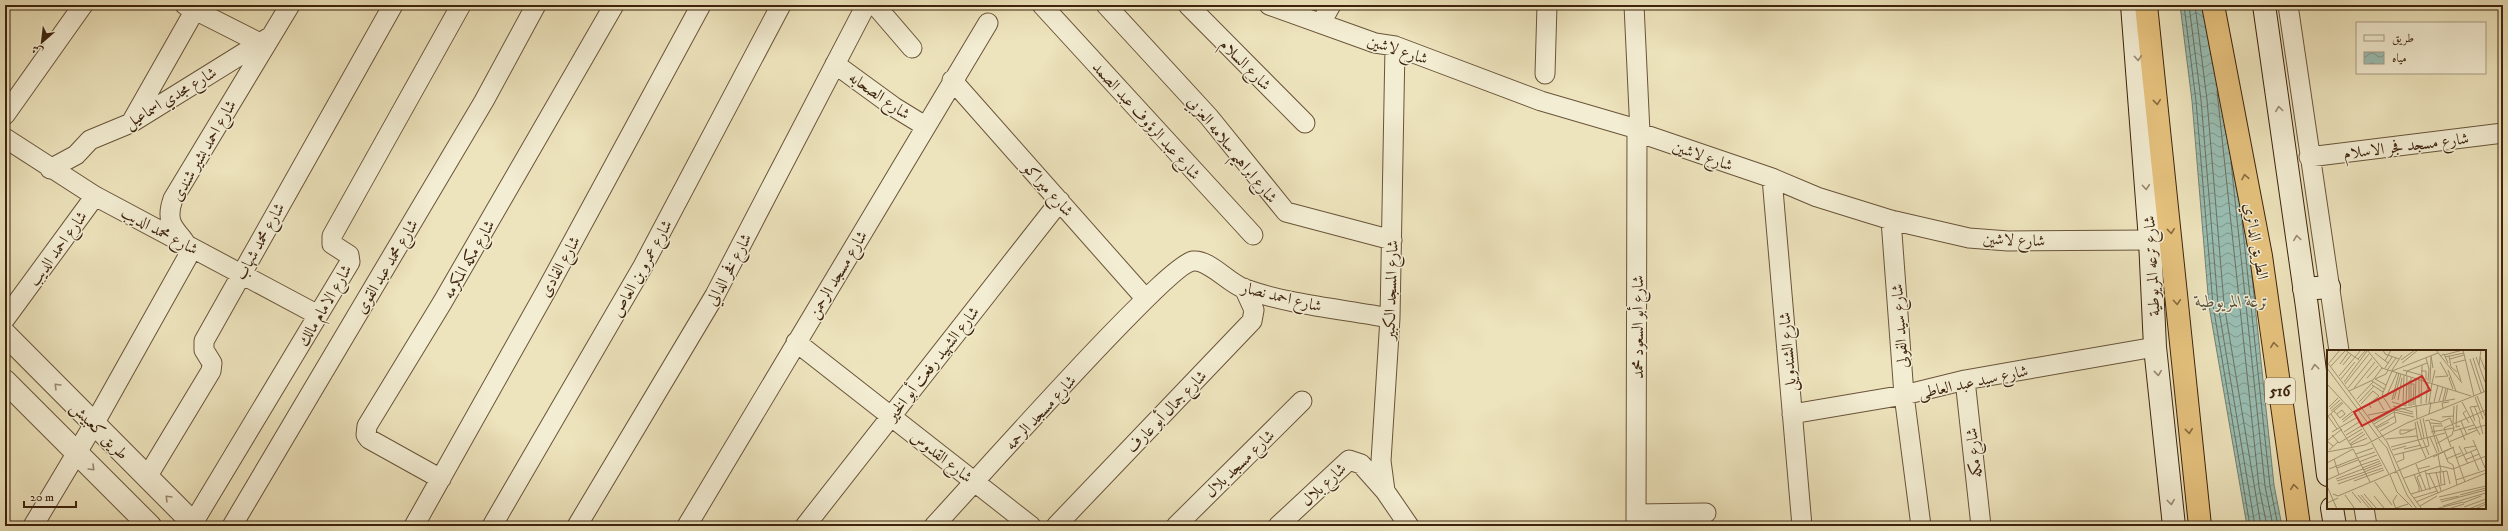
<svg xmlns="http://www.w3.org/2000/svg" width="2508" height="531" font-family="'IM FELL DW Pica',Amiri,serif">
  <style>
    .water { fill: url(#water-waves); stroke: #748071 }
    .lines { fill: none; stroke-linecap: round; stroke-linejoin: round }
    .shore { stroke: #6b7160; stroke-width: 1 }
    .minor-casing { stroke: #695439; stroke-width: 21 }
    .tertiary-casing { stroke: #695439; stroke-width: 24 }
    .secondary-casing { stroke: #3d240d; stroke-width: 24 }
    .motorway-casing { stroke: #3d240d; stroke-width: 24 }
    .minor { stroke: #f3edd3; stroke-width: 19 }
    .tertiary { stroke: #f3edd3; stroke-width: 22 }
    .secondary { stroke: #f3edd3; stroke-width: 22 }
    .motorway { stroke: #e6c27e; stroke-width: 22 }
    .oneway { stroke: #988870 }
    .oneway2 { stroke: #896b40 }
    .labels { text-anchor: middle; stroke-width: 3; stroke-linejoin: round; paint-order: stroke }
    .shield { fill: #f3edd3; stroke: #746048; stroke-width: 1 }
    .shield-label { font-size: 15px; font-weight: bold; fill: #3d240d }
    .street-label { font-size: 16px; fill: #3d240d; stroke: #f3edd3 }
    .water-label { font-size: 17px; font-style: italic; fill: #59523f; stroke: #f3edd3 }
    .inset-road { fill: none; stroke: #a79776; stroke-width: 1 }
    .view { fill: #d62828; fill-opacity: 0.15; stroke: #d62828; stroke-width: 2 }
    .inset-edge { fill: none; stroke: #3d240d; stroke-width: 2 }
  </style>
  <defs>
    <pattern id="water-waves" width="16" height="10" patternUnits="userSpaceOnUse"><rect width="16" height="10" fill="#99beb3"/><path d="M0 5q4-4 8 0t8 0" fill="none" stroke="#7e9a90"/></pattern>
  </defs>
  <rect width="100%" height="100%" fill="#ede3bc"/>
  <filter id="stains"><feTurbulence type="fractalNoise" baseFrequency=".005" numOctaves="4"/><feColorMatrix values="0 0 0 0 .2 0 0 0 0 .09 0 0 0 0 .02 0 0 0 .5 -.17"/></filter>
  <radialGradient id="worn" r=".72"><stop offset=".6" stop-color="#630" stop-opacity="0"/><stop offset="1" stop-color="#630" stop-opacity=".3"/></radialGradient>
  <path class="water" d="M2180,5H2219L2231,76L2274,485L2282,526H2247L2209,306L2192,101Z"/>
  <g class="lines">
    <path class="shore" d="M2184,5L2196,101L2213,305L2250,526
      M2189,5L2201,100L2218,305L2255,526
      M2195,5L2207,100L2224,304L2261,526
      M2217,91L2259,487L2267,526
      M2231,162L2265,486L2273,526
      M2242,221L2270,486L2278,526"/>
    <defs>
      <path id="minor" d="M185,5L260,43
        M875,5L912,48
        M1042,5L1253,235
        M1106,5L1209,117L1286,212L1392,240
        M1188,5L1305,123
        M1269,5L1375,43L1395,46L1541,101L1637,129L1640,133L1772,178L1817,197L1891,220L1969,238L2008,241L2150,240
        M1634,5L1640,133
        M2288,5L2339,351
        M1321,23L1331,5
        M1395,46L1390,318L1381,461L1385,491L1409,526
        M835,64L894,107L925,126
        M1545,74L1547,5
        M952,80L1145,298
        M5,115L83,5
        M132,121L195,10
        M5,138L95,196L318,315
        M2309,157L2503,133
        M50,169L76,155L90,140L131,123L268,38
        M1772,178L1802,526
        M1891,220L1904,395L1921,526
        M5,319L95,196
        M796,342L1031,526
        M1965,380L1981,526
        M1792,414L1904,395L1965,380L2155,347
        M147,477L211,371L212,363L204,350V341L393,5
        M441,479L369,439L366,435L367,426L442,303L614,5
        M2364,508L2367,526
        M1636,514L1706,513
        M193,523L350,262L349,255L332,244V236L461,5
        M33,526L94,424L187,258C193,233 160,235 173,199L290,5
        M232,526L484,101L536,5
        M414,526L546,291L701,5
        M492,526L643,266L781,5
        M577,526L715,295L866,5
        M687,526L988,23
        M805,526L1060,201
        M934,526C967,491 1167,264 1193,261C1209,259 1228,283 1245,289C1291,305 1342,309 1390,318
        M1056,526L1252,321L1254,310L1244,288
        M1176,526L1302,401
        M1278,526L1349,460L1361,464L1385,491
        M1636,526L1637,129"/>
      <path id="tertiary" d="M5,334L196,526
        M5,381L150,526"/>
      <path id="secondary" d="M2132,5L2150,240L2155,347L2174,526
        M2264,5L2307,307L2328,475
        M2304,289L2329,287
        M2332,508L2335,526"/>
      <path id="motorway" d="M2146,5L2200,526
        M2213,5L2261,256L2299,526"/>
    </defs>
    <use href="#minor" class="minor-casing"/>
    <use href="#tertiary" class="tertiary-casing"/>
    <use href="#secondary" class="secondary-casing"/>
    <use href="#motorway" class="motorway-casing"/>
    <use href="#minor" class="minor"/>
    <use href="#tertiary" class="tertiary"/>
    <use href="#secondary" class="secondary"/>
    <use href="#motorway" class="motorway"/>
  </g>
  <defs><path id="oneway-chevron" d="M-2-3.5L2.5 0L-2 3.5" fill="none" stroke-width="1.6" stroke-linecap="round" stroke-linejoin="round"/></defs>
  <g class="oneway">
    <use href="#oneway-chevron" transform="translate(2138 58) rotate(86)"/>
    <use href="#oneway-chevron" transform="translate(2279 109) rotate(-98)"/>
    <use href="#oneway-chevron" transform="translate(2146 187) rotate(86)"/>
    <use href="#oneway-chevron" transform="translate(2297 238) rotate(-98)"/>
    <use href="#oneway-chevron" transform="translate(2315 367) rotate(-97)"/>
    <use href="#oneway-chevron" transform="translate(2158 373) rotate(84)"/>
    <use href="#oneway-chevron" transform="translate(57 386) rotate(-135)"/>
    <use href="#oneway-chevron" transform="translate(92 468) rotate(45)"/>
    <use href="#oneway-chevron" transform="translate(168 498) rotate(-135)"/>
    <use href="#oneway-chevron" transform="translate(2171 502) rotate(83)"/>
  </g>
  <g class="oneway2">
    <use href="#oneway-chevron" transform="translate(2157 102) rotate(84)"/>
    <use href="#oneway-chevron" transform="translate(2245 177) rotate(-101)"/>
    <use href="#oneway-chevron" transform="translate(2171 231) rotate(84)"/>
    <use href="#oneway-chevron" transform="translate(2177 302) rotate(86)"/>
    <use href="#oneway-chevron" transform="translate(2274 345) rotate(-98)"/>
    <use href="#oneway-chevron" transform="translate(2189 431) rotate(84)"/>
    <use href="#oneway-chevron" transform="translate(2294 487) rotate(-98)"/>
  </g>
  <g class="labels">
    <rect class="shield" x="2265" y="378" width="30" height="26" rx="3"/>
    <g class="shield-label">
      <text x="2280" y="396">516</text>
    </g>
    <g class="street-label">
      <text transform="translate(1398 49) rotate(18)" y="6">شارع لاشين</text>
      <text transform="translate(1246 64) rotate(45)" y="6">شارع السلام</text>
      <text transform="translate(880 95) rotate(35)" y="6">شارع الصحابه</text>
      <text transform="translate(170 97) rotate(-31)" y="6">شارع مجدي اسماعيل</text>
      <text transform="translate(1147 120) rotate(48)" y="6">شارع عبد الرؤوف عبد الصمد</text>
      <text transform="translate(2406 145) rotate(-7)" y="6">شارع مسجد فجر الاسلام</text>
      <text transform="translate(1233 149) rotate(51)" y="6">شارع ابراهيم سلامه العزبي</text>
      <text transform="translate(203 150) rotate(-60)" y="6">شارع احمد بشير شندى</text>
      <text transform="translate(1703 155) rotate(19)" y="6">شارع لاشين</text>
      <text transform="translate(1049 189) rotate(48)" y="6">شارع ميراكو</text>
      <text transform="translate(160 230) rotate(28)" y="6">شارع محمد الديب</text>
      <text transform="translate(2014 239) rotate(2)" y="6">شارع لاشين</text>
      <text transform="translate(259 241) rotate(-61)" y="6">شارع محمد شهاب</text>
      <text transform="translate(2257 241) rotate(80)" y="6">الطريق الدائري</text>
      <text transform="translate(57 248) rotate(-54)" y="6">شارع احمد الديب</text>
      <text transform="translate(468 259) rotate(-60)" y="6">شارع مكه المكرمه</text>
      <text transform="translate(386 266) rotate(-59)" y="6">شارع محمد عبد القوى</text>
      <text transform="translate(559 266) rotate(-61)" y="6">شارع الفادى</text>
      <text transform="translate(2151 266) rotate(-93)" y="6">شارع ترعه المريوطية</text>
      <text transform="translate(641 268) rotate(-61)" y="6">شارع عمرو بن العاص</text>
      <text transform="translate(728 269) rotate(-62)" y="6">شارع فخر الدالي</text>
      <text transform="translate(837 274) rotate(-59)" y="6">شارع مسجد الرحمن</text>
      <text transform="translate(1390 290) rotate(-88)" y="6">شارع المسجد الكبير</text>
      <text transform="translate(1282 296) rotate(14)" y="6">شارع احمد نصار</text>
      <text transform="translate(324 305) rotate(-60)" y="6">شارع الامام مالك</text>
      <text transform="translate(1899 326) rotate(-94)" y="6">شارع سيد الفولى</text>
      <text transform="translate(1637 327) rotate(-90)" y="6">شارع أبو السعود محمد</text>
      <text transform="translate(1787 352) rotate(-95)" y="6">شارع الشندويلى</text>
      <text transform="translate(932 363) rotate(-52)" y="6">شارع الشهيد رفعت أبو الخير</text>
      <text transform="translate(1973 381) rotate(-12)" y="6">شارع سيد عبد العاطى</text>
      <text transform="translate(1166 411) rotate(-46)" y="6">شارع جمال أبو عارف</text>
      <text transform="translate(1040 412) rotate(-47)" y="6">شارع مسجد الرحمه</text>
      <text transform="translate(100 430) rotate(45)" y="6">طريق كعبيش</text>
      <text transform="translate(1973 453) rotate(-96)" y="6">شارع مكه</text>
      <text transform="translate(942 456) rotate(38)" y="6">شارع القدوس</text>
      <text transform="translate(1239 463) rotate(-44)" y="6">شارع مسجد بلال</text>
      <text transform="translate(1323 484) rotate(-43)" y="6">شارع بلال</text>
    </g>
    <g class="water-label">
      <text x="2232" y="307">ترعة المريوطية</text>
    </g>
  </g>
  <g transform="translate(2327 350)">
    <rect width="159" height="159" fill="#ede3bc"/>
    <path class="inset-road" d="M18,0L32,10M40,0L55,18L144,46M56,0L58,4L72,9M109,0L135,33M136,0L147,46M48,3L61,13M117,5L136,0M104,6L106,18M113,6L117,4L121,13M122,6L124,17L130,22M118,7L137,3M149,7L158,32M153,7L159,22M99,8L102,19L101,31M146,8L157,42M31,9L39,0M123,9L137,5M143,9L154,43M74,10L88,0M58,11L64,0M0,12L60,92L83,143L95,159M113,12L121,26M2,13L13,0M75,13L91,0M126,13L138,10M13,14L21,3M16,15L24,5M129,15L134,31M152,15L154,0M4,16L18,1M0,18L52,88M58,18L65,7M61,19L69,8M65,20L75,5M76,20L94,25M121,20L129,41M94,21H99V30M79,25L80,21L100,13M12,26L34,0M108,27L121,26M124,27L122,28L126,39M40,28L51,16M14,29L28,12M48,29L59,24L61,20M48,29L59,35M92,29V48M45,31L57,39M17,32L40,1M103,32L104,7M105,33L108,20M0,34L26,62L45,92M18,34L42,4M84,34H87L86,55M45,35L56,42M21,38L45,8M27,38L48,12M22,41L46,30L55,18M150,46L159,68M59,47L70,23M148,47L156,69M50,48L57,60M30,49L46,32M67,49L74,24M65,50L72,23M71,50L75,28M118,50L121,38M112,51L116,37M116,51L119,38M32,52L47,36M65,52L79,56L80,26M107,52L111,35M135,52L153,85M99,53L101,32M102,53L105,33M34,54L46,41L52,46L42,54L44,58M76,54L77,25M94,54L95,15M88,55L89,29M89,55L90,69M130,55L129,77L133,76M66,56L86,62M82,56V31H84M84,56V27M147,56L153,70M2,57L11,48M116,58L115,53L122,52M3,59L13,50M64,59L55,45L65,21L111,3M67,60L86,64M4,61L15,52M7,61L13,68L18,64L15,60L10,64M139,61L136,63L142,73M4,64L25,97M102,64L104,52M41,65L128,49M1,66L10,79M0,67L16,53M115,67L127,66M93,69L97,88M103,69L114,72L123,68L127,78L125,85L109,94M15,70L25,62M152,70L156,84M90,71L95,90M98,71L102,70L112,102M134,71L140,85M148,71L143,57L151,56M16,72L26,64M46,72L67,60M88,72L91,90L99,108M103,73L115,74M126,73L127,56M47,74L67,62L87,67M49,77L68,66M50,78L62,72M133,78L138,90M85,80H73V84H76L85,80L89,78M141,80L159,75M53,81L69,72L67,61M127,81L147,75M5,82L29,68M17,82L32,72M104,82L127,78M108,84L106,76H116M5,85L12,93L35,79M19,85L34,76M109,86L115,101M103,87L110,103M52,89L60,98L69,121M59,89L90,86M96,90L102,105M146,90L159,120M22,91L36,82M122,92L150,80M45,93L62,124M23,94L38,84M24,95L40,88M6,96L0,91L15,79M132,96L141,114M64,97L118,83M124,97L117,78L159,60M126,98L138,132M77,99L94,95M2,100L11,92M65,100L79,96M0,102L38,95L80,73L159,41M117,102L121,112L126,115L130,135M144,102L152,121M140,103L137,98L149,96M29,104L46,98M67,105L102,96L96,68M111,105L114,121M31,108L48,102M129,108L150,99M7,109L12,125M119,109L134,103M138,110L152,104M32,112L50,105M70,112L77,109L76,102M0,113L26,99L43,132M89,114L99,140M34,115L52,109M113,116L126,119L159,106M10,118L31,110M35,118L53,111M2,119L30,108M91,119L103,116M36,120L54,113M98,120L103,140M113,121L114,134M116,121L118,135M120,121L123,134M37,122L55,115M109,122L114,141M67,123L70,122L80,145L90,159M38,124L56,118M87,124L92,137V142M99,124L120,121M102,124L111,143M63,125L70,142L85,157M93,125L90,127L95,141M77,128L113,116M9,129L36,119M0,130L34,115M129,130L159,120M10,131L38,122M27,131L57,120M48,132L65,155M11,134L39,124M0,136L10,159M25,142L34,153M133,142L159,136M6,144L11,146L127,97L106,107M37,144L50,159M84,144L118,134M18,145L28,159M31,145L43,159M34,145L46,159M133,145L159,138M47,146L57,158M112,147L133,142M87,148L110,141M113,150L132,146M135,150L159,143M89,152L159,123M114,152L159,140M0,153L11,148M136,153L154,146M93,156L110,146M116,156L135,150M137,157L159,149M69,158L81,154M69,159L66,151L70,145M108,159L136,152M121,159L137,154M142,159L159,152M148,159L159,154"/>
    <path class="view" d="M95,26L103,40L35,76L27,62Z"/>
    <rect width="159" height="159" class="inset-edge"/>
  </g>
  <rect width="2508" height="531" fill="none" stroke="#ede3bc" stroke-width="20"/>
  <rect x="6" y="6" width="2496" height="519" fill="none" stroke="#3d240d" stroke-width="2"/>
  <rect x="10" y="10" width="2488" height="511" fill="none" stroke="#3d240d"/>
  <rect x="2356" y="22" width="130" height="52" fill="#f3edd3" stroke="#aa9d84"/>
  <rect x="2364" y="35" width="20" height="6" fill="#f3edd3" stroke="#aa9d84"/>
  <text x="2392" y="42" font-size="12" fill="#3d240d">طريق</text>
  <rect x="2364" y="52" width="20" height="12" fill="url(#water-waves)" stroke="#aa9d84"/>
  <text x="2392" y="62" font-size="12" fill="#3d240d">مياه</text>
  <g transform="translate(42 42) rotate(208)" stroke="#f3edd3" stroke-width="3" paint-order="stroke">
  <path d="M0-3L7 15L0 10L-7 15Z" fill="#3d240d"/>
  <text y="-6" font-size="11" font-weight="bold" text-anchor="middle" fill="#3d240d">ش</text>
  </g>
  <path d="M24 501v6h52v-6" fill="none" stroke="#3d240d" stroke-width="2"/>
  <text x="30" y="501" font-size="12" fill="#3d240d" stroke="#f3edd3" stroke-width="3" paint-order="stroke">20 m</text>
  <rect width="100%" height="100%" filter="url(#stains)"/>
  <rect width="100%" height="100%" fill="url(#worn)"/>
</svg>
